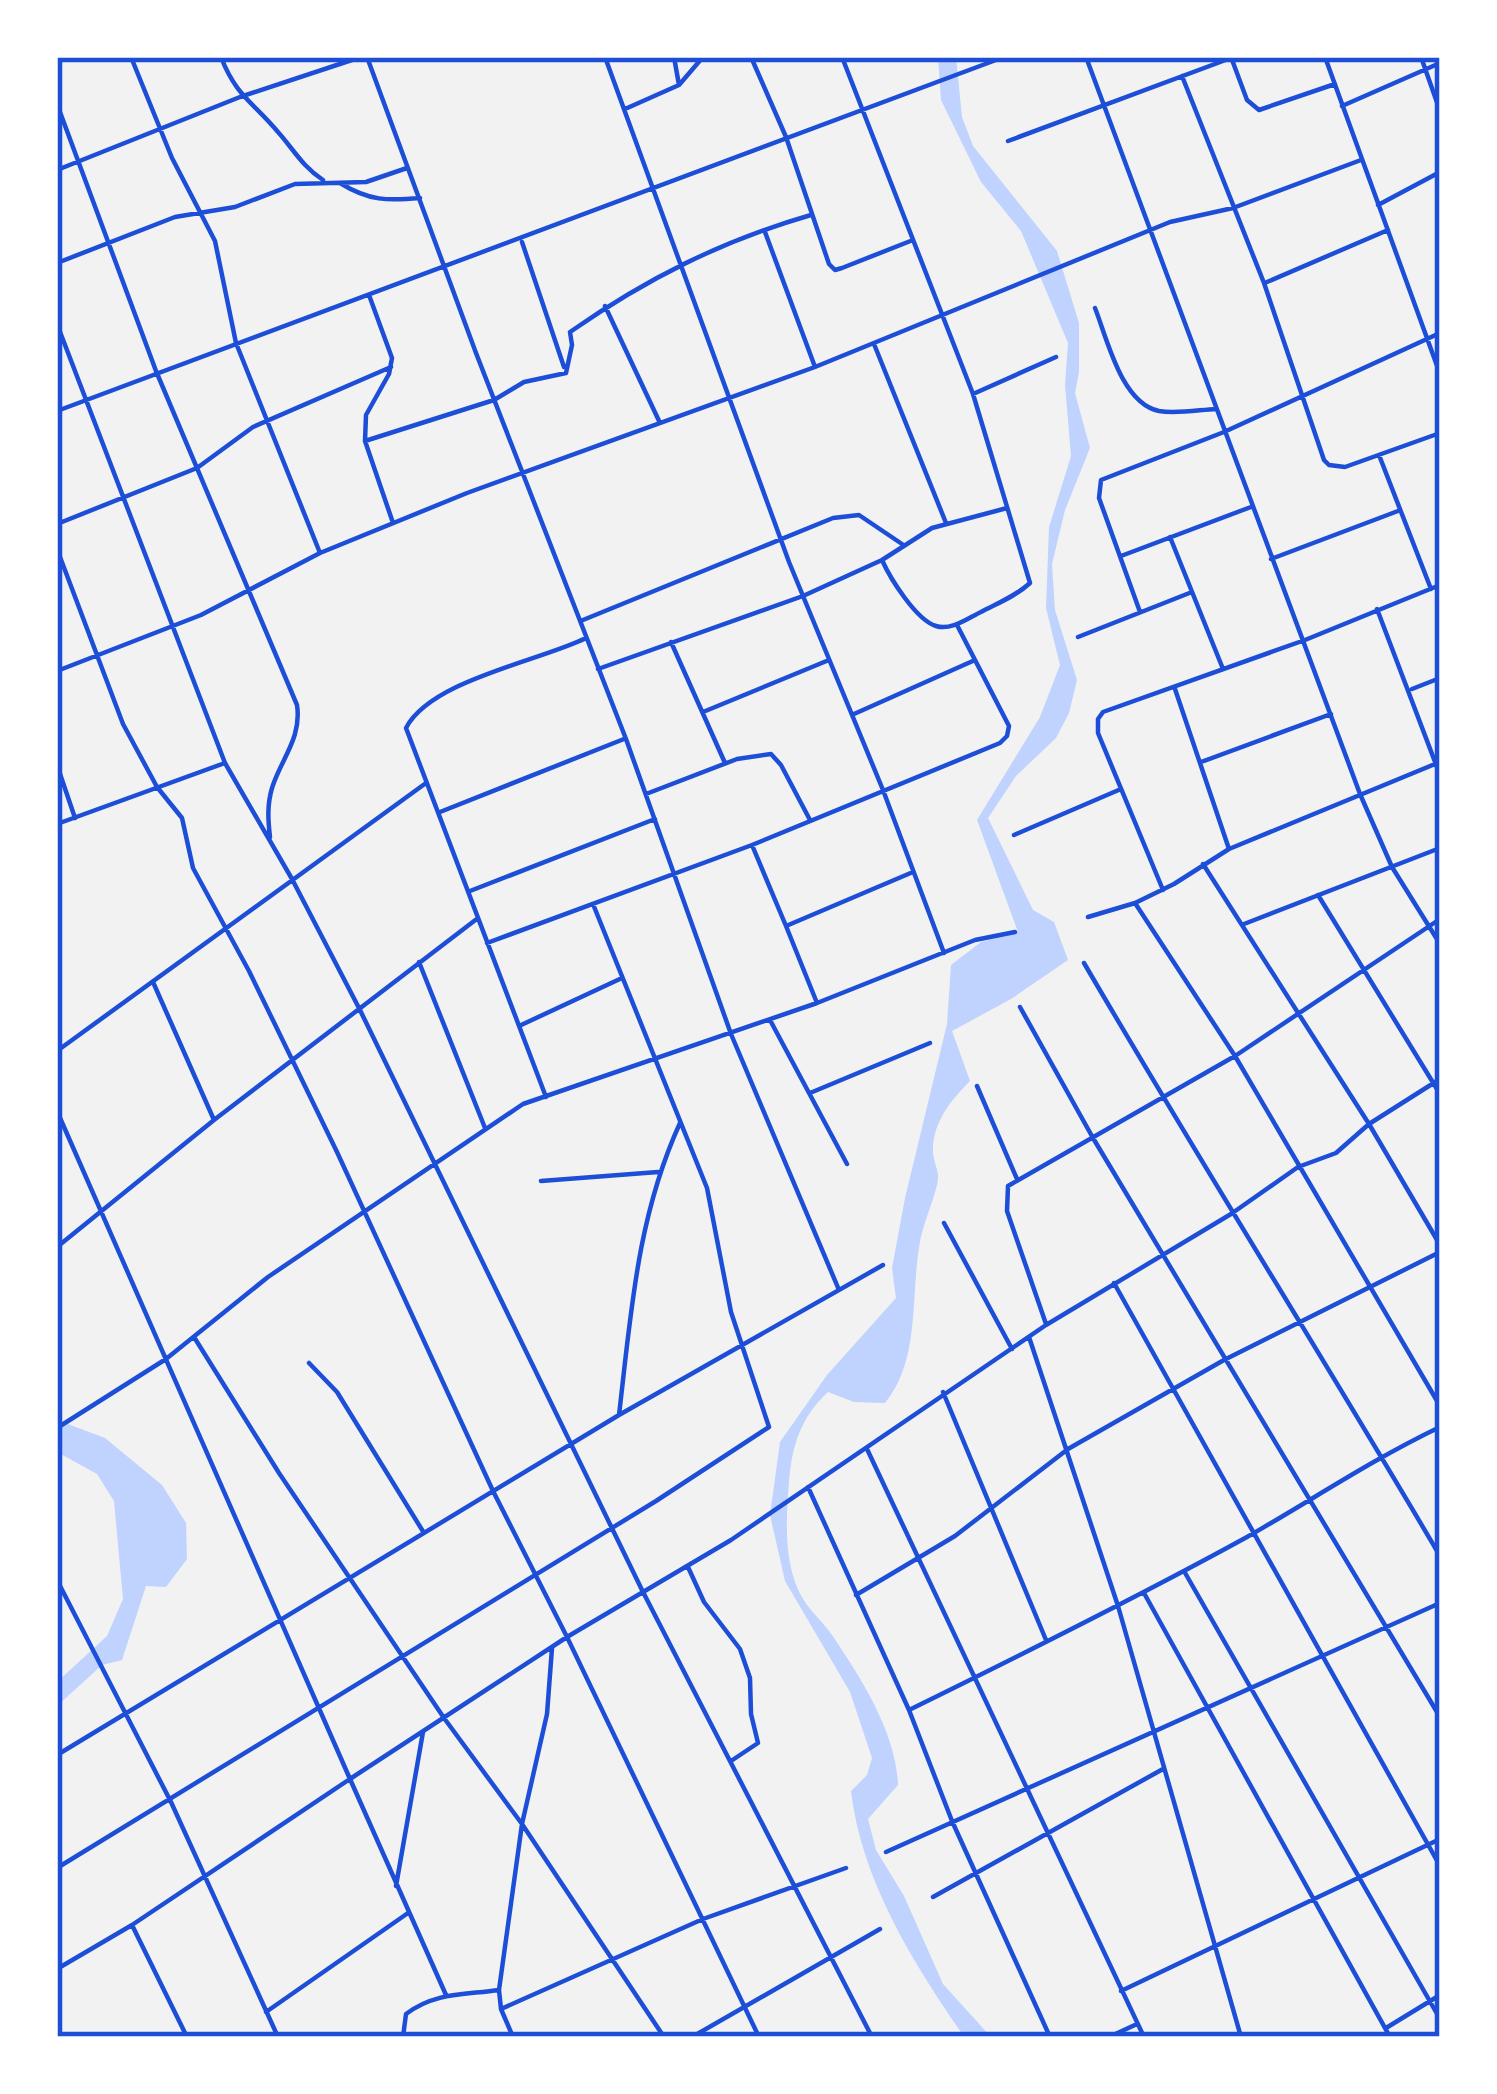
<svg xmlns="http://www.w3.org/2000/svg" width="1497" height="2094" font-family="'Asap Condensed',sans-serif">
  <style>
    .water { fill: #bfd3fe }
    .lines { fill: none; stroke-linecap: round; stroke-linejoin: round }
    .minor { stroke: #1d4ed8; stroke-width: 4.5 }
    .neatline { fill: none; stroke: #1d4ed8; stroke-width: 4.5 }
  </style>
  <rect width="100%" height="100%" fill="#f2f2f2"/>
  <path class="water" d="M938,57H956L962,117L973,146L1057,251L1079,323V372L1075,393L1090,448L1065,510L1052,564L1055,610L1077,680L1069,713L1056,738L1016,776L988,818L1033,910L1054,922L1068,960L1011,999L952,1031L970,1081C951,1100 932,1123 933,1152C933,1161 939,1171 938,1179C937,1192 923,1224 920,1242C910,1295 921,1359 885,1403L854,1402L828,1392C801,1417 792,1445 789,1482C786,1519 783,1566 803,1599C811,1612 823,1622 832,1635C861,1678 896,1732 898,1785L868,1819L876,1850L904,1896L943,1984L991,2037L963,2035C913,1963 861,1879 851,1791L867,1775L872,1758L850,1692L785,1581L770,1515L780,1442L827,1375L896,1298L892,1268L905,1198L947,1024L951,965L981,942L1018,932L977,820L1040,717L1060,665L1046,608L1049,527L1071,456L1065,385L1068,343L1021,231L981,182L941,100Z
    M57,1420L105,1438L162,1485L186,1523L187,1559L166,1587L146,1586L122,1660L102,1665L57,1706V1682L107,1636L123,1599L114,1501L97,1474L57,1452Z"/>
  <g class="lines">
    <path class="minor" d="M131,57L172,158L215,241L236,343L320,553
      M221,57C236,96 253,102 278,132C294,150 302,166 323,180
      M367,57L476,353L626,739L731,1034L839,1290
      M605,57L789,562L883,790L944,953
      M674,57L679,85
      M751,57L786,137L829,264L835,270L842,268L913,240
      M1086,57L1360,794L1392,867L1440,944
      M1231,57L1247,100L1259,110L1335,84
      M1325,57L1440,374
      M1421,57L1440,111
      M1182,76L1264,283L1324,460L1329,465L1345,467L1440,433
      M57,104L156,371L297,705C302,738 281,759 272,788C267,805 268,820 270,837
      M1342,106L1440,63
      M625,109L679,85L703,57
      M1008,141L1231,58
      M57,170L240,97L361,57
      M340,183C369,201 388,201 420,198
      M1378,205L1440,172
      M765,232L815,367
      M522,242L564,367
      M57,263L175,217L235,207L295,184L366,182L407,168
      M1267,282L1388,230
      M369,295L392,358L389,374L366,415L365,441L392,520
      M605,306L660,423
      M1095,308C1107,338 1121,403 1159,411C1176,414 1198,410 1216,409
      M57,324L225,763L292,879L360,1010L642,1590L872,2037
      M874,344L946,523
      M973,394L1056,357
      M57,411L1004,57
      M365,441L494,400L524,382L566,373L572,345L570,332C646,279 721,241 811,215
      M1379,455L1431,589
      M57,524L197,468L253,427L391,367
      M1170,537L1223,669
      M57,549L123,724L157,787L182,818L193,868L249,971L337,1152L493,1491L567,1637L759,2037
      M1121,556L1251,507
      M1271,559L1398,511
      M882,560L932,528L1007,508
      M1377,609L1440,775
      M1140,612L1099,498L1101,480L1224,432L1440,333
      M583,620L833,518L859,515L902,544
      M1078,637L1192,592
      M671,642L725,763
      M598,669L803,596L882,560C890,578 916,620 936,626C951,631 968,618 981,612C998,603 1016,596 1030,583L973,394L842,57
      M57,671L201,615L320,553L467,493L815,367L1170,222L1233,208L1361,160
      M1175,689L1229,849
      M1412,689L1440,678
      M703,712L829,660
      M854,714L975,660
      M1201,762L1331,714
      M57,765L75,818
      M646,794L737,759L771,754L781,765L810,820
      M440,812L624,739
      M57,824L225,763
      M1014,835L1121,789
      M752,845L786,926L913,872
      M1203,864L1369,1124L1440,1245
      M1163,890L1098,733V719L1103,712L1305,640L1440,585
      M470,891L655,819
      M1318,895L1440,1094
      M1135,903L1235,1056L1440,1406
      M1088,917L1135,903L1174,884L1229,849L1440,762
      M1244,924L1440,848
      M786,926L817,1003
      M487,943L752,845L1000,743L1007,736L1009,726L957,625
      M419,962L485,1128
      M1084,963C1200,1162 1323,1357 1440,1556
      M153,982L214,1120
      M1020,1007L1093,1138L1440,1717
      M770,1020L847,1164
      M519,1026L622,978
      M57,1051L426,783
      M977,1086L1017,1179
      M810,1093L930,1043
      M546,1097L406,728C431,680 540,661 586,638
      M57,1111L350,1779L132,1925L57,1969
      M541,1181L658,1172
      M944,1223L1012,1349
      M57,1247L214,1120L478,918
      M1114,1283L1440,1866
      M1046,1324L1007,1211L1008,1186L1235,1056L1440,919
      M194,1337L279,1473L444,1718L522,1824L664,2037
      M1029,1337L1118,1606L1241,2037
      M309,1363L337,1392L424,1533
      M943,1392L1046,1640
      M619,1415C631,1314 637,1217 680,1123
      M57,1428L166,1359L268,1277L523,1104L817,1003L975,940L1015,932
      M867,1449L1144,2037
      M808,1487L909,1710L952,1821L1050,2037
      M688,1567L704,1602L740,1649L750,1678L751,1714L758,1743L731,1761
      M1184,1571L1440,2019
      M57,1580L171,1802L278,2037
      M1144,1593L1390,2037
      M856,1595L955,1536L1068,1449L1224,1360L1440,1252
      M909,1710C1023,1654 1136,1598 1247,1537C1312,1500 1373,1459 1440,1427
      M57,1755L619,1415L883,1265
      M886,1852L1440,1603
      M57,1868L656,1501L769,1427L731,1312L707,1188L593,904
      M396,1886L423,1732
      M933,1897L1163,1769
      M132,1925L187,2037
      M1121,1991L1440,1839
      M446,1995L350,1779L567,1637L731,1540L1046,1325L1231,1214L1298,1167L1336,1153L1369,1124L1440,1079
      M501,2009L703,1919L846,1868
      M266,2012L408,1913
      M1386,2028L1440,1995
      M403,2037L406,2014C435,1992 465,1995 499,1990
      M513,2037L501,2009L499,1990L522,1824L547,1714L552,1648
      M692,2037L880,1929
      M1109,2037L1137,2024"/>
  </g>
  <rect width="1497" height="2094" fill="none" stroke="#ffffff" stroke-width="120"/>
  <rect x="60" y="60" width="1377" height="1974" class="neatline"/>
</svg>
